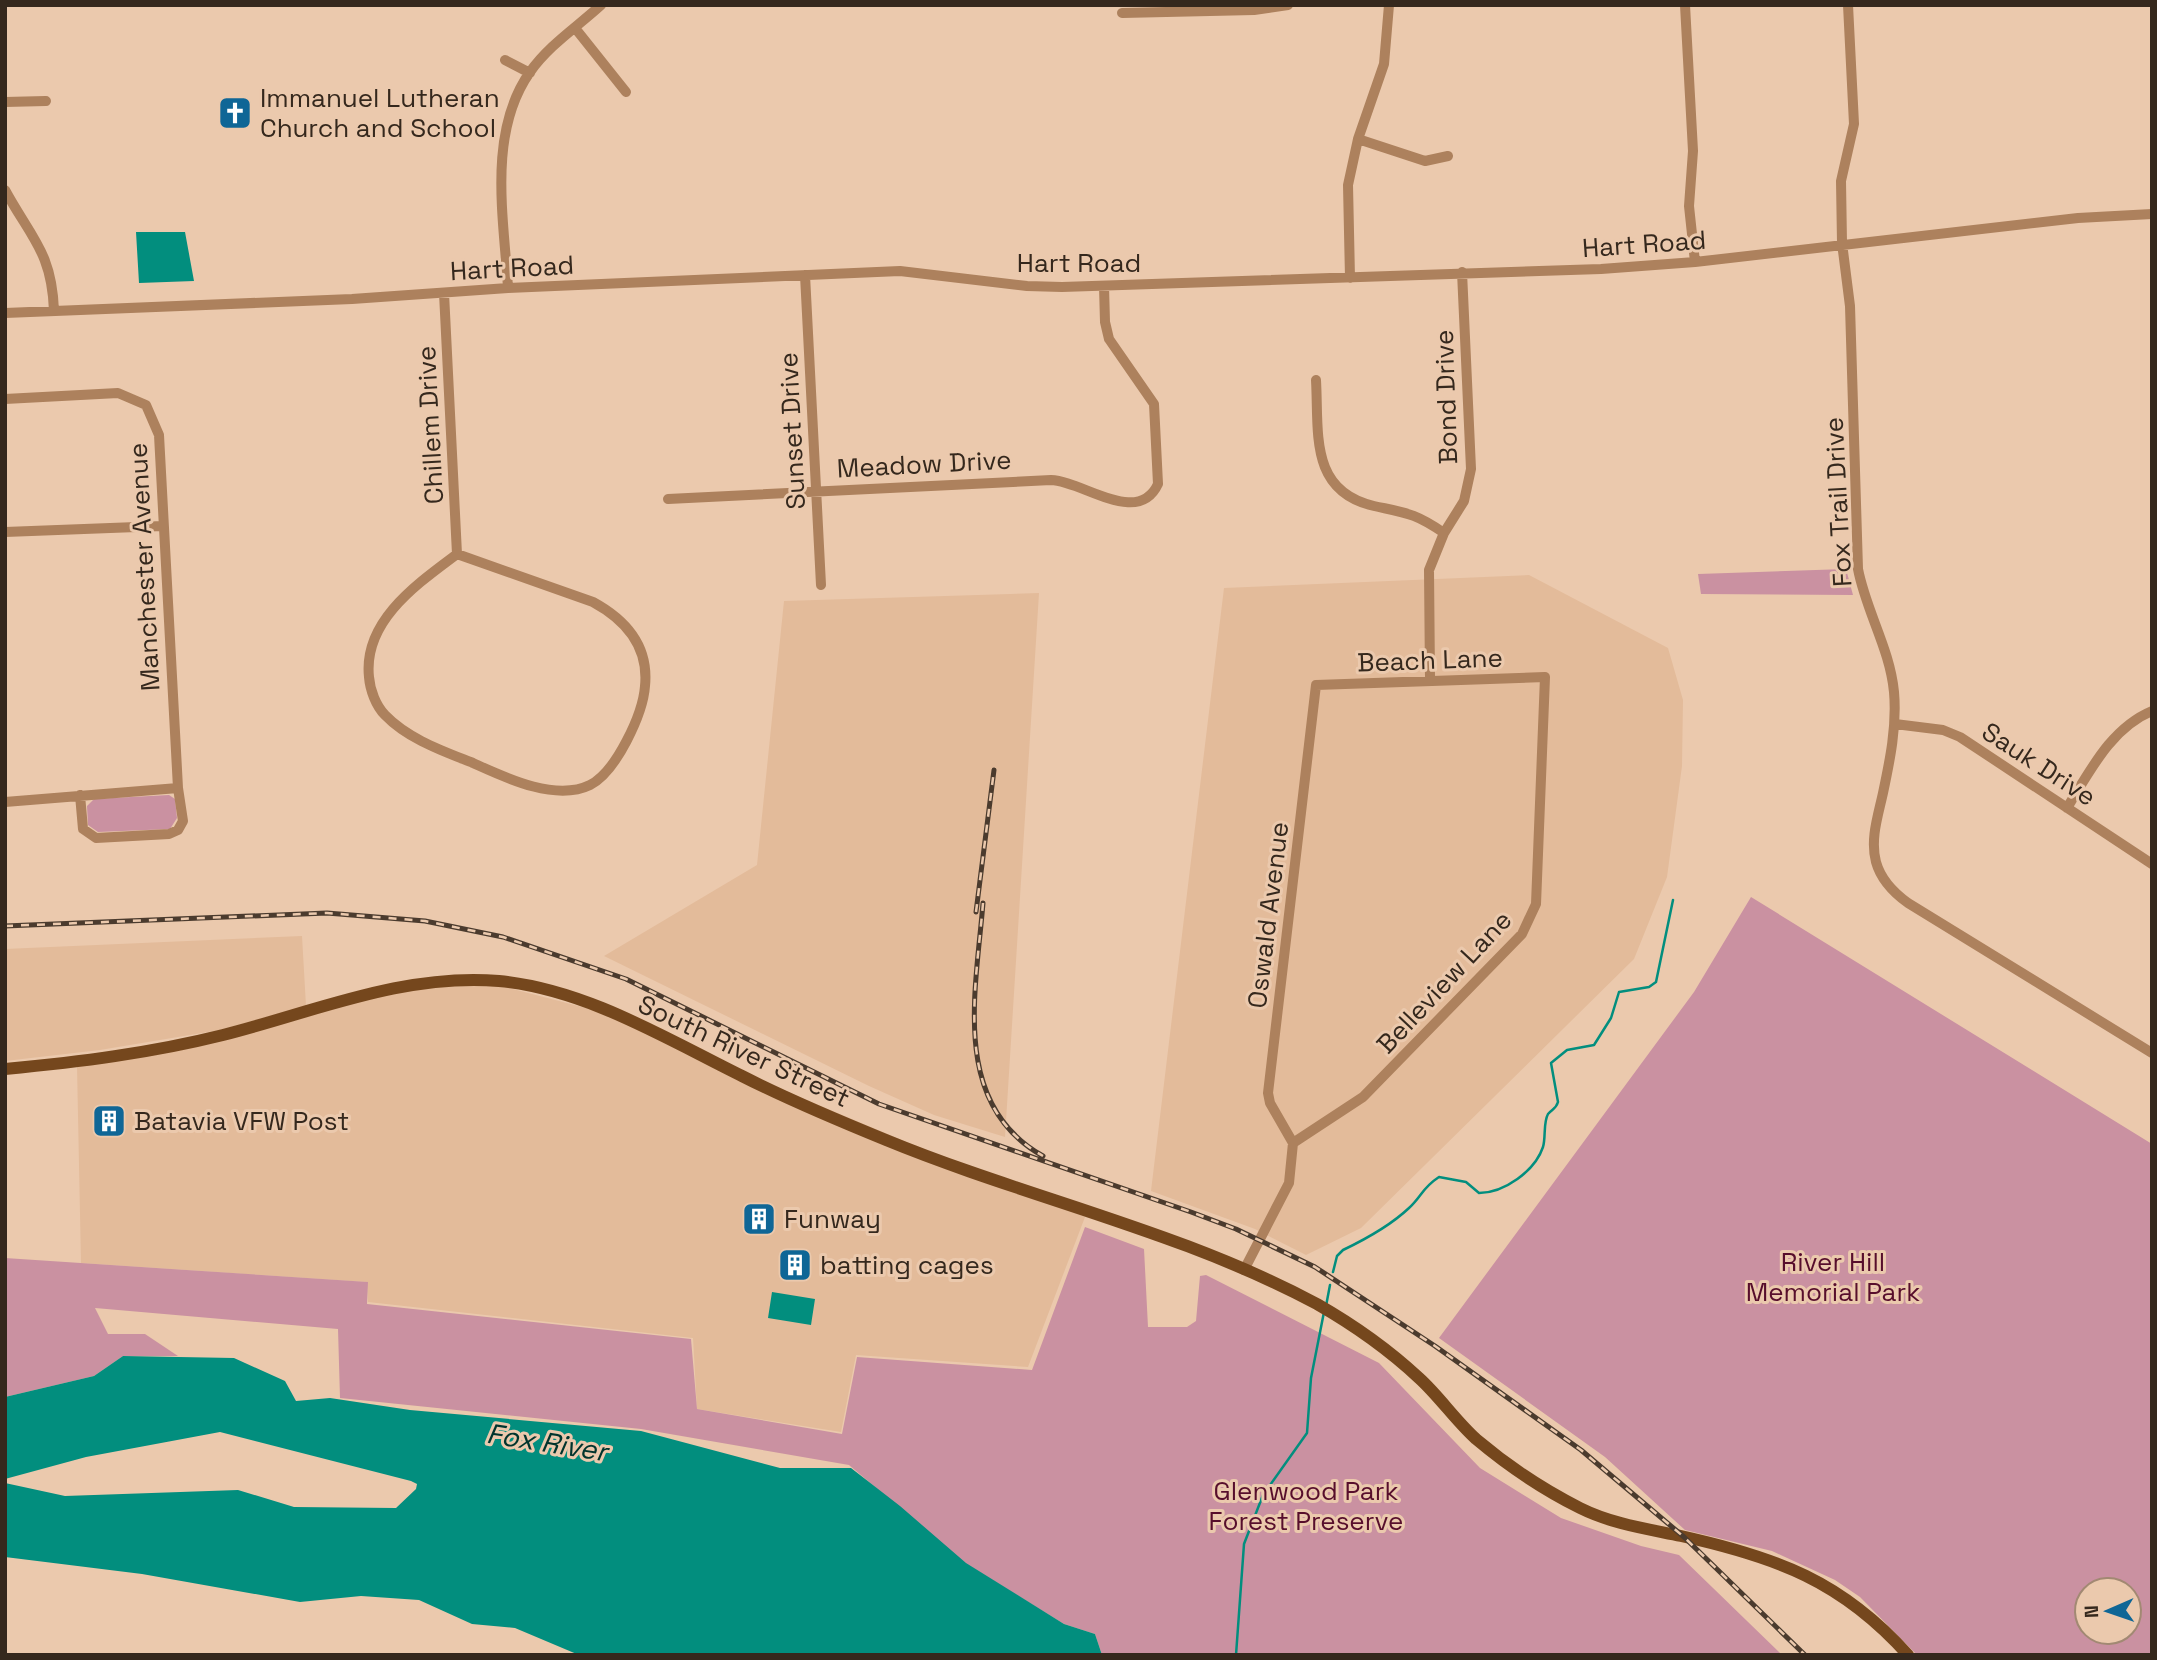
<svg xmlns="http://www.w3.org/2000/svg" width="2157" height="1660" font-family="'Space Grotesk',sans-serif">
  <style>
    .built { fill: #e3bb9a }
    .green { fill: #ca91a1; fill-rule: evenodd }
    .water { fill: #028e7e }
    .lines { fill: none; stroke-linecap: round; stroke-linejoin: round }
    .stream { stroke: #028e7e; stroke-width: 2.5 }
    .minor { stroke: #ad815d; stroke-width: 10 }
    .major { stroke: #75471d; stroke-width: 12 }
    .rail-casing { stroke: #4b3b2e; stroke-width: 5 }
    .rail { stroke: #ebc9ad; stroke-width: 2.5; stroke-dasharray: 8; stroke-linecap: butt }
    .labels { text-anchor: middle; stroke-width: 6; stroke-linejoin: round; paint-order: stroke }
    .poi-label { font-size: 26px; fill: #35281d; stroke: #ebc9ad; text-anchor: start }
    .street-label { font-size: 26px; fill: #35281d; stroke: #ebc9ad }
    .park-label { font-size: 26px; fill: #570e2c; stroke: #ebc9ad }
    .water-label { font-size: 28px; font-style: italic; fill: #00342d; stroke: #ebc9ad }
  </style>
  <rect width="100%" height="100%" fill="#ebc9ad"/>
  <path class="built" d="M1529,575L1668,648L1683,700L1682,766L1667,877L1634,959L1361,1228L1306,1255L1255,1229L1151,1191L1224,588Z
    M1039,593L1005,1137L934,1115L869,1086L604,956L757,865L784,601Z
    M302,936L306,1006L220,1030L100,1050L5,1061V949Z
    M451,986H501L590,1009L1085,1217L1028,1367L856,1355L841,1432L697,1409L693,1338L368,1302L367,1282L81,1263L77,1066L401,991Z"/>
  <path class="green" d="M1846,569L1853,595L1701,594L1698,574Z
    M169,795L175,799L177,818L170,829L98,832L88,825L87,806L94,799Z
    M1751,897L2152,1144V1655H1917L1860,1597L1835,1580L1772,1551L1685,1530L1605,1457L1439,1338L1694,992ZM2087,1590H2129V1632H2087Z
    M1085,1227L1144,1249L1148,1327H1187L1196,1321L1200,1276L1206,1275L1379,1363L1480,1468L1561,1518L1641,1546L1679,1555L1782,1655H1102L1095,1634L1064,1624L965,1563L849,1465L641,1429L340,1398L338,1329L95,1308L108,1334H145L178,1356H123L94,1376L5,1397V1258L368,1282L367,1304L691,1339L697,1409L842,1434L857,1357L1032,1370Z"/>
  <path class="water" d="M136,232H185L194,281L139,283Z
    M772,1292L815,1299L811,1325L768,1318Z
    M123,1356L234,1358L285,1381L296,1401L330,1398L410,1410L641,1431L780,1468H851L900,1506L966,1563L1064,1624L1095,1634L1102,1655H579L515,1628L472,1624L419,1600L361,1596L300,1602L142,1574L5,1557V1483L65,1496L238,1490L294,1507L396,1508L416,1489L417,1484L411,1481L220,1432L86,1457L5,1479V1397L94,1376Z"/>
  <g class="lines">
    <path class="stream" d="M1333,1272L1337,1256L1343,1250C1366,1239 1391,1225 1409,1208C1422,1196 1422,1188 1439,1177L1466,1182L1479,1193C1504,1193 1535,1171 1543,1147C1546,1137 1543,1123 1548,1114C1552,1109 1556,1109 1558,1102L1551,1063L1567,1050L1594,1045L1611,1018L1619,992L1649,987L1656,982L1673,900
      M1326,1306L1330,1285
      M1236,1655L1244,1544L1263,1495L1307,1433L1311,1378L1324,1312"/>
    <path class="minor" d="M1685,5L1693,151L1689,206L1695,262
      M1848,5L1854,124L1841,181L1842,243L1850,306L1858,569C1866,611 1890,649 1894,692C1897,726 1890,760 1883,793C1878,816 1870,839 1876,862C1881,880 1894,893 1908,903L2152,1053
      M1122,13L1254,10L1288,5
      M575,28L626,92
      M505,60L530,73
      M5,102L46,101
      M1358,139L1425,161L1448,156
      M5,190C31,238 52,252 54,311
      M805,275L821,585
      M1350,278L1348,185L1358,139L1384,64L1389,5
      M508,288C504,218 487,133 530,72C549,45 577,27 601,5
      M444,293L457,554L593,602C626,620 649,646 645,686C643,714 616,772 590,785C555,802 504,777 473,763C443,751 408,739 385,715C376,706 370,690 369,677C363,621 417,584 457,554
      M5,313L352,299L508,288L900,271L1027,286L1062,287L1601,269L1695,262L2078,218L2152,214
      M1316,380C1319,433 1309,491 1374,506C1406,513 1415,513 1444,533
      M5,399L118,393L146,405L159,435L178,788L183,821L178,830L169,834L96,838L83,829L80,795
      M668,499L1051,480C1083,481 1138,527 1158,484L1154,404L1109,339L1105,322L1104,286
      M5,532L163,526
      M1545,677L1536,904L1522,934L1363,1097L1293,1143L1270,1103L1268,1093L1316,685Z
      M1430,679L1429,570L1444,533L1464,501L1471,469L1462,272
      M1895,724L1943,730L1960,737L2152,864
      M5,802L178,788
      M2067,808C2090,771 2111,728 2152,711
      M1244,1270L1289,1183L1293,1143"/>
    <path class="major" d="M5,1069C79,1062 151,1053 223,1035C314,1012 403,973 499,981C585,989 665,1038 742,1076C789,1100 837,1120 886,1140C1027,1198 1181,1231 1317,1304C1352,1324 1389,1350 1419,1378C1439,1396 1455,1420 1476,1439C1508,1466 1542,1489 1580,1508C1612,1524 1648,1529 1681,1536C1776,1557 1842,1581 1908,1655"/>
    <defs>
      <path id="rail" d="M983,903C976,991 950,1104 1043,1156
        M976,912L994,770
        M5,926L327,913L425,921L503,937L626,979L879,1104L1191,1212L1236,1229L1315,1267L1435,1346L1581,1450L1684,1537L1805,1655"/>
    </defs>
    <use href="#rail" class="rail-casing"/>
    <use href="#rail" class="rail"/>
  </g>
  <defs>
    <symbol id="church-square" viewBox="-11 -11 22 22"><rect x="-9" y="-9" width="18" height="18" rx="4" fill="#0f6696" stroke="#ebc9ad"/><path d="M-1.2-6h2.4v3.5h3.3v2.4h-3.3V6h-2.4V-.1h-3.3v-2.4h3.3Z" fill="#fff"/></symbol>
    <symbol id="building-square" viewBox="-11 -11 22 22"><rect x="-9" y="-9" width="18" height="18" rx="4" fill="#0f6696" stroke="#ebc9ad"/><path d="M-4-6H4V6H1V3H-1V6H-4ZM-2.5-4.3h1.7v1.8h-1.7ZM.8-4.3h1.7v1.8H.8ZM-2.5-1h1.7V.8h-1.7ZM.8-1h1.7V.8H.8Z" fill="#fff"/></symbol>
  </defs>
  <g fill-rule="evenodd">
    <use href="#church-square" x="216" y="94" width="38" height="38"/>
    <use href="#building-square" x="90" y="1102" width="38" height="38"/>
    <use href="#building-square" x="740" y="1200" width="38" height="38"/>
    <use href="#building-square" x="776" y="1246" width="38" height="38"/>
  </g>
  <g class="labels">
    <g class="poi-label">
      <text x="260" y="107">Immanuel Lutheran<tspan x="260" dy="30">Church and School</tspan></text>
      <text x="134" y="1130">Batavia VFW Post</text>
      <text x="784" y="1228">Funway</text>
      <text x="820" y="1274">batting cages</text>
    </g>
    <g class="street-label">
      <text transform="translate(1644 244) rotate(-4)" y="9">Hart Road</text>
      <text x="1079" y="272">Hart Road</text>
      <text transform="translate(512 268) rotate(-3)" y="9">Hart Road</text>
      <text transform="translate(1446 397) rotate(-92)" y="9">Bond Drive</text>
      <text transform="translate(430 425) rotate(-93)" y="9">Chillem Drive</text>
      <text transform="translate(792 431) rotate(-93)" y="9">Sunset Drive</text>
      <text transform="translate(924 464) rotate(-3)" y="9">Meadow Drive</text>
      <text transform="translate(1838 502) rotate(-93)" y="9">Fox Trail Drive</text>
      <text transform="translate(144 567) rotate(-93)" y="9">Manchester Avenue</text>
      <text transform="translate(1430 660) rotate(-2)" y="9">Beach Lane</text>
      <text transform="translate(2039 764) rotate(33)" y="9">Sauk Drive</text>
      <text transform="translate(1268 915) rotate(-83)" y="9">Oswald Avenue</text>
      <text transform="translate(1444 982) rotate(-47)" y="9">Belleview Lane</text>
      <text transform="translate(744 1051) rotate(25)" y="9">South River Street</text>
    </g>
    <g class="park-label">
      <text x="1833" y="1271">River Hill<tspan x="1833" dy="30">Memorial Park</tspan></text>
      <text x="1306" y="1500">Glenwood Park<tspan x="1306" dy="30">Forest Preserve</tspan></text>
    </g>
    <g class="water-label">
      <text transform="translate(547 1442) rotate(9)" y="10">Fox River</text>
    </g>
  </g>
  <rect width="2157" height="1660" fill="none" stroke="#35281d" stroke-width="14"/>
  <g transform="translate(2108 1611) rotate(268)"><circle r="33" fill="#ebc9ad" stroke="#a28973" stroke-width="2"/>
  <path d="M0-5L12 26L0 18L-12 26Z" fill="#0f6696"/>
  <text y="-10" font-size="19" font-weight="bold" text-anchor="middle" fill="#35281d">N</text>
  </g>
</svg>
